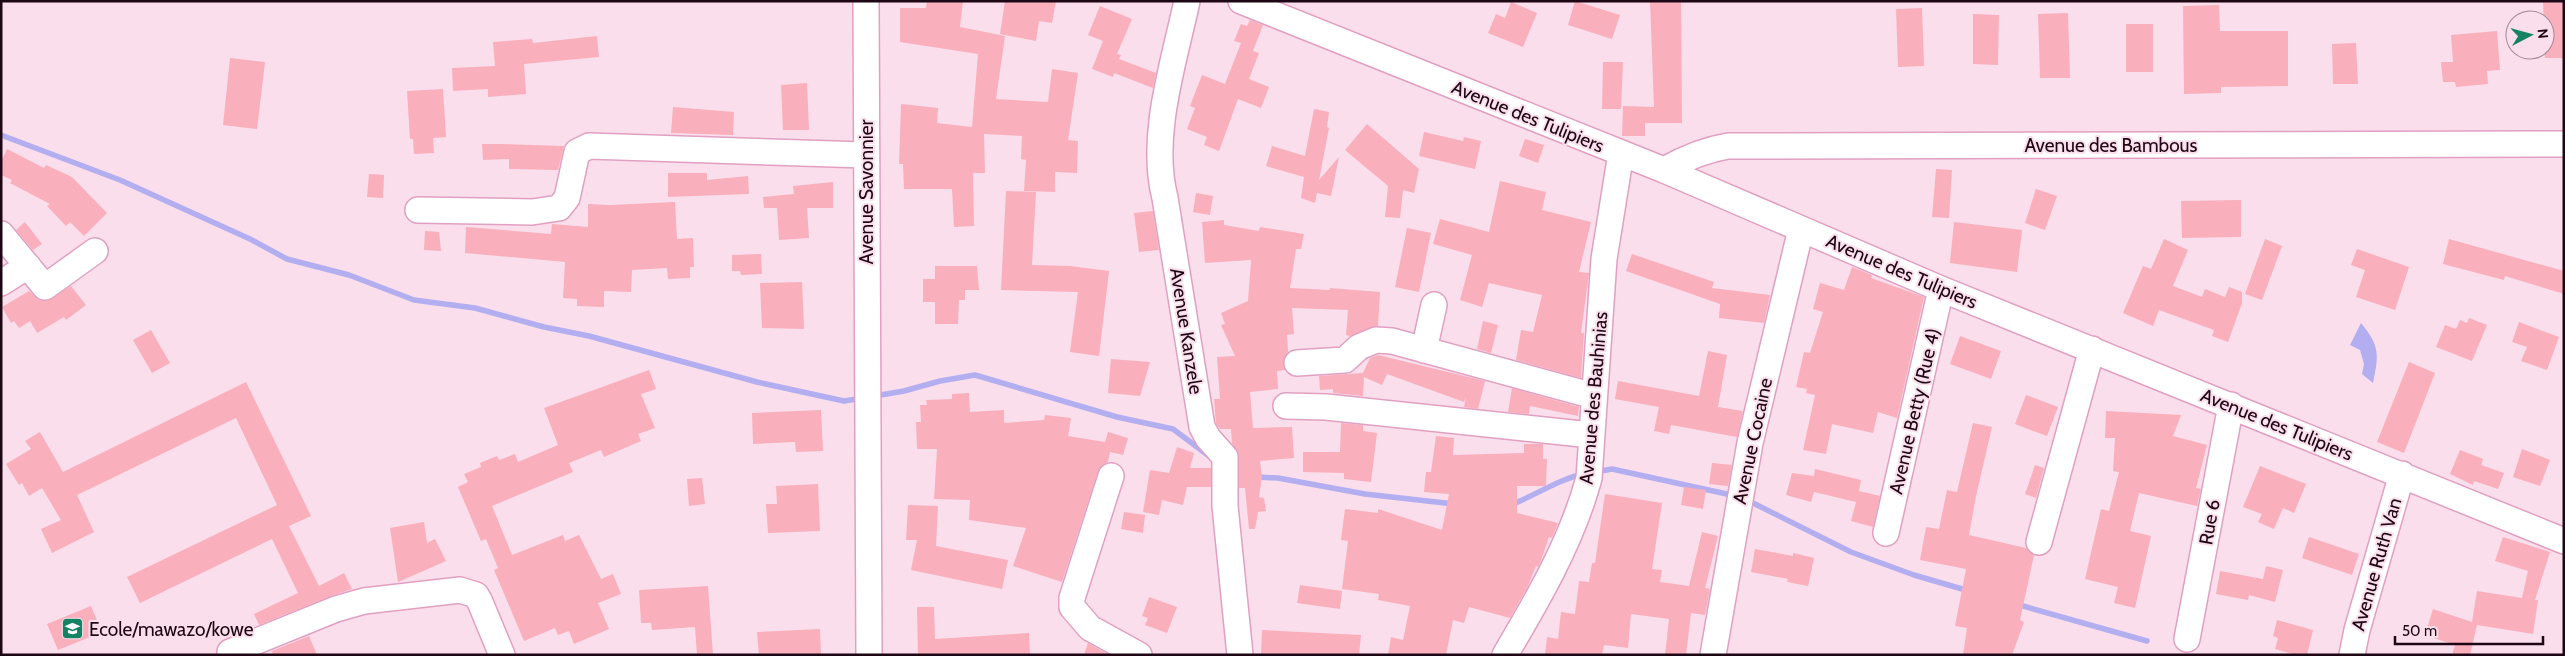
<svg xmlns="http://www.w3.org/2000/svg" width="2565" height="656" font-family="Cabin,sans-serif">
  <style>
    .water { fill: #b2aeef }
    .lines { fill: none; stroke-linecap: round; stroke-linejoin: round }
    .stream { stroke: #b2aeef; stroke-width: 5.5 }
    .building { fill: #faafbd }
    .minor-casing { stroke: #e1a0c2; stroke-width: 28 }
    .minor { stroke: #fff; stroke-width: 25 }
    .labels { text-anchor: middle; stroke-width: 4; stroke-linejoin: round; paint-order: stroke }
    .street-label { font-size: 19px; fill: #1e0714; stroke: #fadeeb }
    .poi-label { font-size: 19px; fill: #1e0714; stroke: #fadeeb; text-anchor: start }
  </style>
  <rect width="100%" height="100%" fill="#fadeeb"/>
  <path class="water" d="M2361,323C2380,346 2379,355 2373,383L2362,374L2364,364L2360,350L2350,345Z"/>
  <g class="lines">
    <path class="stream" d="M1,135L120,180L250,239L287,259L349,275L414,300L475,308L544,327L589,336L757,382L844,401L863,398
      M875,396L904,391L940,381L975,375L1117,417L1173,429L1209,456
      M1596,472L1612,469L1736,496
      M1255,477L1278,478L1365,494L1454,504
      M1747,500L1851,552L1914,575L1969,591
      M1510,505C1535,496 1558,479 1584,474
      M2016,604L2147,641"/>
  </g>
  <path class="building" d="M927,1H963L960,27L1005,36L996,99L1048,102L1052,69L1078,73L1068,140L1078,141L1077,173L1055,172V192L1024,191L1026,160L1021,159L1022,136L984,134L985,173H973L974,226L954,227L952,189H904L903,164H899L901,104L938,108L937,123L972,127L978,54L900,42V8H926Z
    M1005,1H1056L1052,23L1039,21L1036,41L1000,34Z
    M1575,1L1620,15L1612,39L1568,25Z
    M1650,1H1681L1682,123H1645V136H1622L1623,106L1654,107Z
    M2543,1H2564V58H2545Z
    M1511,2L1537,13L1523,47L1488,33L1496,14L1505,18Z
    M2219,5L2220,31H2288V86L2221,87V93L2184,94L2183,6Z
    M1100,6L1132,19L1117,54L1121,55L1119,59L1156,73L1153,88L1114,73L1113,77L1092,69L1103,41L1088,35Z
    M1922,8L1924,66L1898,67L1896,9Z
    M2068,13L2070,78H2040L2038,14Z
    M1973,14L1999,15L1998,65L1973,64Z
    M1250,20L1263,25L1253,51L1259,53L1249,79L1269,87L1261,108L1238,99L1219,151L1204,145L1207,137L1187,129L1195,108L1190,106L1202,75L1225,84L1241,43L1234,41L1241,24L1247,26Z
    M2126,24H2153V72H2126Z
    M2497,31L2500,70L2487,71L2488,84L2456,87L2455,82H2443L2441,62H2453L2451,35Z
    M597,36L599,57L524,64L526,94L488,97V89L453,91L452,68L495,66L493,42L532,39L533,43Z
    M2356,43L2358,84H2333L2332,44Z
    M230,58L265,62L257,129L223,125Z
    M1603,62H1623L1621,109H1602Z
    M807,83L809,130H783L781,85Z
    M443,89L446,137L433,138L434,153L414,154L413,139H410L407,91Z
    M673,107L734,112L733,135L671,133Z
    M1314,109L1329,112L1327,127L1329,128L1319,180L1339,157L1331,196L1317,193L1315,203L1301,198L1304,177L1266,166L1272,146L1305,156Z
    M1367,124L1419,169L1414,193L1403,190L1400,218L1385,217L1388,186L1345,150Z
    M1424,132L1463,141L1464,137L1481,141L1475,169L1419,156Z
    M1525,139L1544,145L1538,163L1519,156Z
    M482,144H498L564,146L558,170L509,169V159L483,160Z
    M7,149L44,168L46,165L72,177L107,213L84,236L70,222L66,226L47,206L50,204L10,183L12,180L1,175V162Z
    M1936,169L1952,170L1949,218L1932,217Z
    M668,173H707V180L748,176L749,194L668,197Z
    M369,174L384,175L383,198L367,197Z
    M1500,181L1546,192L1542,210L1591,222L1579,272L1589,273L1581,333H1584L1581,378L1516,360L1521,330L1533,332L1542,295L1489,283L1482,307L1460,300L1472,255L1433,244L1440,219L1489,232Z
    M833,182V208H807L809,238L779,240L777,208H764L763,197L794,194L793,186Z
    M2036,189L2057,196L2045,230L2025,223Z
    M1006,191L1036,192L1032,265L1070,266L1109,271L1099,356L1070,352L1078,292L1001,290Z
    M1196,193L1213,196L1210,215L1193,212Z
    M2241,200V237L2182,238L2181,201Z
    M675,202L677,239L693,238L694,267H690V278L668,279L667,268L632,270L631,292L604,291V307L577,306V299L563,298L565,262L465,253L466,227L551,234L552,224L588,227V204L610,205Z
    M1153,211L1159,250L1139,252L1134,213Z
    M1224,220V225L1259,231L1260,227L1304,234L1301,249H1296L1290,288L1330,290V288L1380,292L1378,326L1350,336L1346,335L1348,310L1292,308L1294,334L1287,335L1288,352L1283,363L1285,370L1277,371L1278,389L1250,392L1253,428L1292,427L1294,458L1260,461L1262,477L1259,497L1264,498L1266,511L1258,512L1255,529H1249L1245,488H1239V457L1232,443L1231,429H1220L1216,424L1214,399H1220L1217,357L1235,356L1221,325L1225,324L1221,313L1248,301L1251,260L1205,263L1202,222Z
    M25,222L42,244L33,250L16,230Z
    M1954,222L2022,230L2017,272L1950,263Z
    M1407,228L1431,233L1419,292L1395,287Z
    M425,231L439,232L441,251L424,250Z
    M2164,239L2188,250L2173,286L2202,297L2205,289L2225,297L2229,287L2242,292V303L2228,342L2212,336L2214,330L2159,310L2153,326L2123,313L2143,266L2151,269Z
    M2265,239L2282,246L2262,300L2245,294Z
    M2449,239L2564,271V294L2505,276L2504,280L2443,264Z
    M2357,249L2409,267L2395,310L2356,297L2365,270L2351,265Z
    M761,254L762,274L741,275L740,271H732V255Z
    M1632,254L1714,282L1712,288L1770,295L1764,323L1719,318L1720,304L1626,271Z
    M935,266H977L979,290H965V300H959L958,324H935V302H923V279H935Z
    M1852,267L1872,275L1871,278L1924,297L1897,418L1878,412L1873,433L1832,424L1826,454L1803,450L1815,395L1806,393L1807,389L1796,387L1804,352L1810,353L1823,312L1813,309L1820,283L1844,290Z
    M802,282L804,329L762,328L760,283Z
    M71,286L86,305L66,320L64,317L37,333L30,321L19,328L14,321L11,323L2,307L29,291L39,300L46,301Z
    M2469,318L2487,325L2472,361L2436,347L2445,325L2456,329L2460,320L2467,323Z
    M1483,321L1498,325L1491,353L1477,349Z
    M2519,322L2559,337L2547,370L2521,361L2527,347L2512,342Z
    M151,330L170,363L152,373L133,340Z
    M1960,336L2001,351L1991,379L1950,364Z
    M1708,351L1727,355L1718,407L1743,411L1737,437L1671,425L1669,434L1654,431L1659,407L1615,399L1618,381L1699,396Z
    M1378,355L1485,381L1478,409L1464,407L1466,397L1464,402L1387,374L1382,385L1364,377L1363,396L1333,393V389L1320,390L1319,376L1363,373L1370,358Z
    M1111,359L1150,362L1140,396L1108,393Z
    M2409,362L2435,373L2404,453L2377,442Z
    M649,370L656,389L641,394L655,428L638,434L641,441L604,457L601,450L569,463L573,472L492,506L512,555L563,535L565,541L579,535L601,579L613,574L621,594L598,603L609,629L574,644L569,631L558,635L555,628L524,641L494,570L498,568L486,539L481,541L458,487L468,482L464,474L481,467L480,463L497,456L499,460L515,454L518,462L558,445L544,408Z
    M246,382L311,516L289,526L319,586L344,573L352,589L331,596L259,625L254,614L298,593L272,539L140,603L127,577L277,505L236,418L77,495L94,532L52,553L41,529L61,520L42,488L29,496L22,483L19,485L6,464L31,449L25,441L40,432L63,472Z
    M1512,388L1579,407L1578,416L1530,406L1529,414L1508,412Z
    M969,393L970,412L1004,410V423L1044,420L1045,415L1071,418L1068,436L1105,442L1108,432L1128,438L1123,455L1110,452L1108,462L1102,465L1098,471L1062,582L1013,566L1026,528L969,520L970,500L934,499L937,449H917L916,422H921L920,405H927L926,400L952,399V394Z
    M2026,395L2058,407L2047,436L2015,424Z
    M821,410L823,451L796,452L795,442L753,444L752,413Z
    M2106,411L2181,415L2173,436L2207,445L2196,488L2201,489L2197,506L2139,493L2130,531L2151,536L2135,608L2114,603L2118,587L2085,579L2101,509L2109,511L2119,472L2113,471L2115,438H2105Z
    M1341,423L1363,425V431L1377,433L1371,482L1344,479V473L1303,472V452H1340Z
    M1973,423L1992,427L1976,496L1969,535L2026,548L2034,555L2020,620L2024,622L2012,655H1963L1967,628L1955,626L1966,569L1920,560L1926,527L1939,529L1947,490L1957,492Z
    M1436,436L1454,438L1453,455L1524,453V444H1543V459H1547L1546,486H1517V513L1558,523L1552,538L1549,537L1540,563L1538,567L1536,566L1527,588L1510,618L1469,607L1464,623L1453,620L1446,655H1388L1391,637L1403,640L1410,606L1378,600L1379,594L1342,589L1348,541L1341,540L1345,509L1378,513V509L1442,530L1449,494L1424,492L1426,472H1431Z
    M1177,447L1194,453L1190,468H1211V487H1187L1183,505L1162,500L1159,515L1143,512L1150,470L1169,473Z
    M2522,449L2550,460L2540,486L2513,477Z
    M2460,450L2483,459L2481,465L2504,473L2498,489L2474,481L2473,485L2450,474Z
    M1712,463L1732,465L1728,486L1709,484Z
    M2035,465L2044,468L2036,498L2025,494Z
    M2260,466L2306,484L2294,513L2283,508L2274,529L2258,522L2262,514L2243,507Z
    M1815,469L1861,480L1859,491L1880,496L1873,527L1851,521L1856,502L1814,492L1811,502L1786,495L1792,473L1814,476Z
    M702,478L705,504L689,506L687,479Z
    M818,484L820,531L768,533L766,504H777L776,486Z
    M1684,487L1706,490L1703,509L1681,505Z
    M1605,494L1662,503L1652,569L1662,570L1660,582L1689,586L1702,532L1718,536L1705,588L1710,589L1705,615L1691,613L1686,655H1665L1669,619L1631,614L1628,648L1604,645L1602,655H1545L1547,637L1558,639L1561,612L1575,614L1579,581L1589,582L1592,563H1595Z
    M908,505L938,506L936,546L1008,560L1002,589L911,570L917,540H906Z
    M1124,512L1145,515L1143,533L1121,529Z
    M424,522L427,543L435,539L446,561L398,582L390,528Z
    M2309,537L2359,554L2352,575L2302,558Z
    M2503,537L2550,552L2535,600H2538L2533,634L2477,625L2470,655H2452L2455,645L2425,635L2433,609L2472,622L2477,591L2522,598L2528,571L2495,561Z
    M1755,549L1793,556V553L1814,558L1808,586L1787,582L1788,579L1751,572Z
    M2266,566L2283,570L2275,602L2249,595L2248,600L2216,594L2220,571L2263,579Z
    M1300,585L1342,591L1340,609L1297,603Z
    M708,586L713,655H697L695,627L652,630L651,623H641L639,590Z
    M1149,597L1177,607L1167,633L1145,625L1148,618L1142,616Z
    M91,606L102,632L58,650L47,624Z
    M917,607H934L935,639L1029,633L1030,655H918Z
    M2277,620L2313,630L2307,655H2296L2275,649L2278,638L2273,636Z
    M820,629L821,655H759L757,632Z
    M1262,630L1361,635L1359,655H1261Z
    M309,636L317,655H273L272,651Z
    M1088,643L1109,655H1084Z"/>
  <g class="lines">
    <defs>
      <path id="minor" d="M866,1L869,655
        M1187,1C1174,62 1149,137 1165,198L1202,427L1208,438L1225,457V506L1240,655
        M1241,1L1664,170L1941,289L2564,541
        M1664,170C1685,158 1704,150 1728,146L2564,144
        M418,210L532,212L559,208L567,198L577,152L589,146L865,155
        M1,234L45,287L95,251
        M1,283L28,266
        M1424,350L1434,305
        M1297,363L1345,360L1359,347L1376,340L1392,341L1594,396
        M1286,406L1326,407L1591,435
        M1111,476L1072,598V607L1090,628L1139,655
        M1886,533L1941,289
        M2039,542L2092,349
        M2187,639L2231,405
        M230,652L336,609L364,601L460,590L476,595L480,602L502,655
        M1505,655C1538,599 1572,541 1589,478L1604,259L1621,153
        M1713,655L1750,443L1801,229
        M2352,655L2357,630L2402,474"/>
    </defs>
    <use href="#minor" class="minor-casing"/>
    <use href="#minor" class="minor"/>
  </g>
  <defs>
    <symbol id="school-square" viewBox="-11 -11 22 22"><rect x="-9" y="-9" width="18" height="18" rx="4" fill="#128463" stroke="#fadeeb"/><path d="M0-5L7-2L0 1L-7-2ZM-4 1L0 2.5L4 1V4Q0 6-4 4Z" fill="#fff"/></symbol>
  </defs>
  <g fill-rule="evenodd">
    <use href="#school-square" x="60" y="616" width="25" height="25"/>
  </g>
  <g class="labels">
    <g class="street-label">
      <text transform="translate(1528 116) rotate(22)" y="7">Avenue des Tulipiers</text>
      <text x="2111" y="152">Avenue des Bambous</text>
      <text transform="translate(866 192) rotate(-90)" y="7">Avenue Savonnier</text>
      <text transform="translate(1902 271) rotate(23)" y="7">Avenue des Tulipiers</text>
      <text transform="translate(1187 331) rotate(81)" y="7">Avenue Kanzele</text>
      <text transform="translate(1593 398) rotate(-85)" y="7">Avenue des Bauhinias</text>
      <text transform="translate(1914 411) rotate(-77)" y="7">Avenue Betty (Rue 4)</text>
      <text transform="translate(2277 424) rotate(22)" y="7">Avenue des Tulipiers</text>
      <text transform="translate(1752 441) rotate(-78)" y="7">Avenue Cocaine</text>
      <text transform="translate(2209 522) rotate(-80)" y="7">Rue 6</text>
      <text transform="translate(2376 564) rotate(-74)" y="7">Avenue Ruth Van</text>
    </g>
    <g class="poi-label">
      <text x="89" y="636">Ecole/mawazo/kowe</text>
    </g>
  </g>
  <rect width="2565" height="656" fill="none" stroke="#1e0714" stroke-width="5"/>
  <g transform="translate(2530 35) rotate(84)"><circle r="24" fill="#fadeeb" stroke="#a28895"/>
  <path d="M0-4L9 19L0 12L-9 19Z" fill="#128463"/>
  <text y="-8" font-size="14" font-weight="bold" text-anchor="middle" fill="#1e0714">N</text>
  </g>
  <path d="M2395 636v8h148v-8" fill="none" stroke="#1e0714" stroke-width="2.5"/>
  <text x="2402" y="636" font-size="15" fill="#1e0714" stroke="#fadeeb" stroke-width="4" paint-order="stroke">50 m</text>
</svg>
